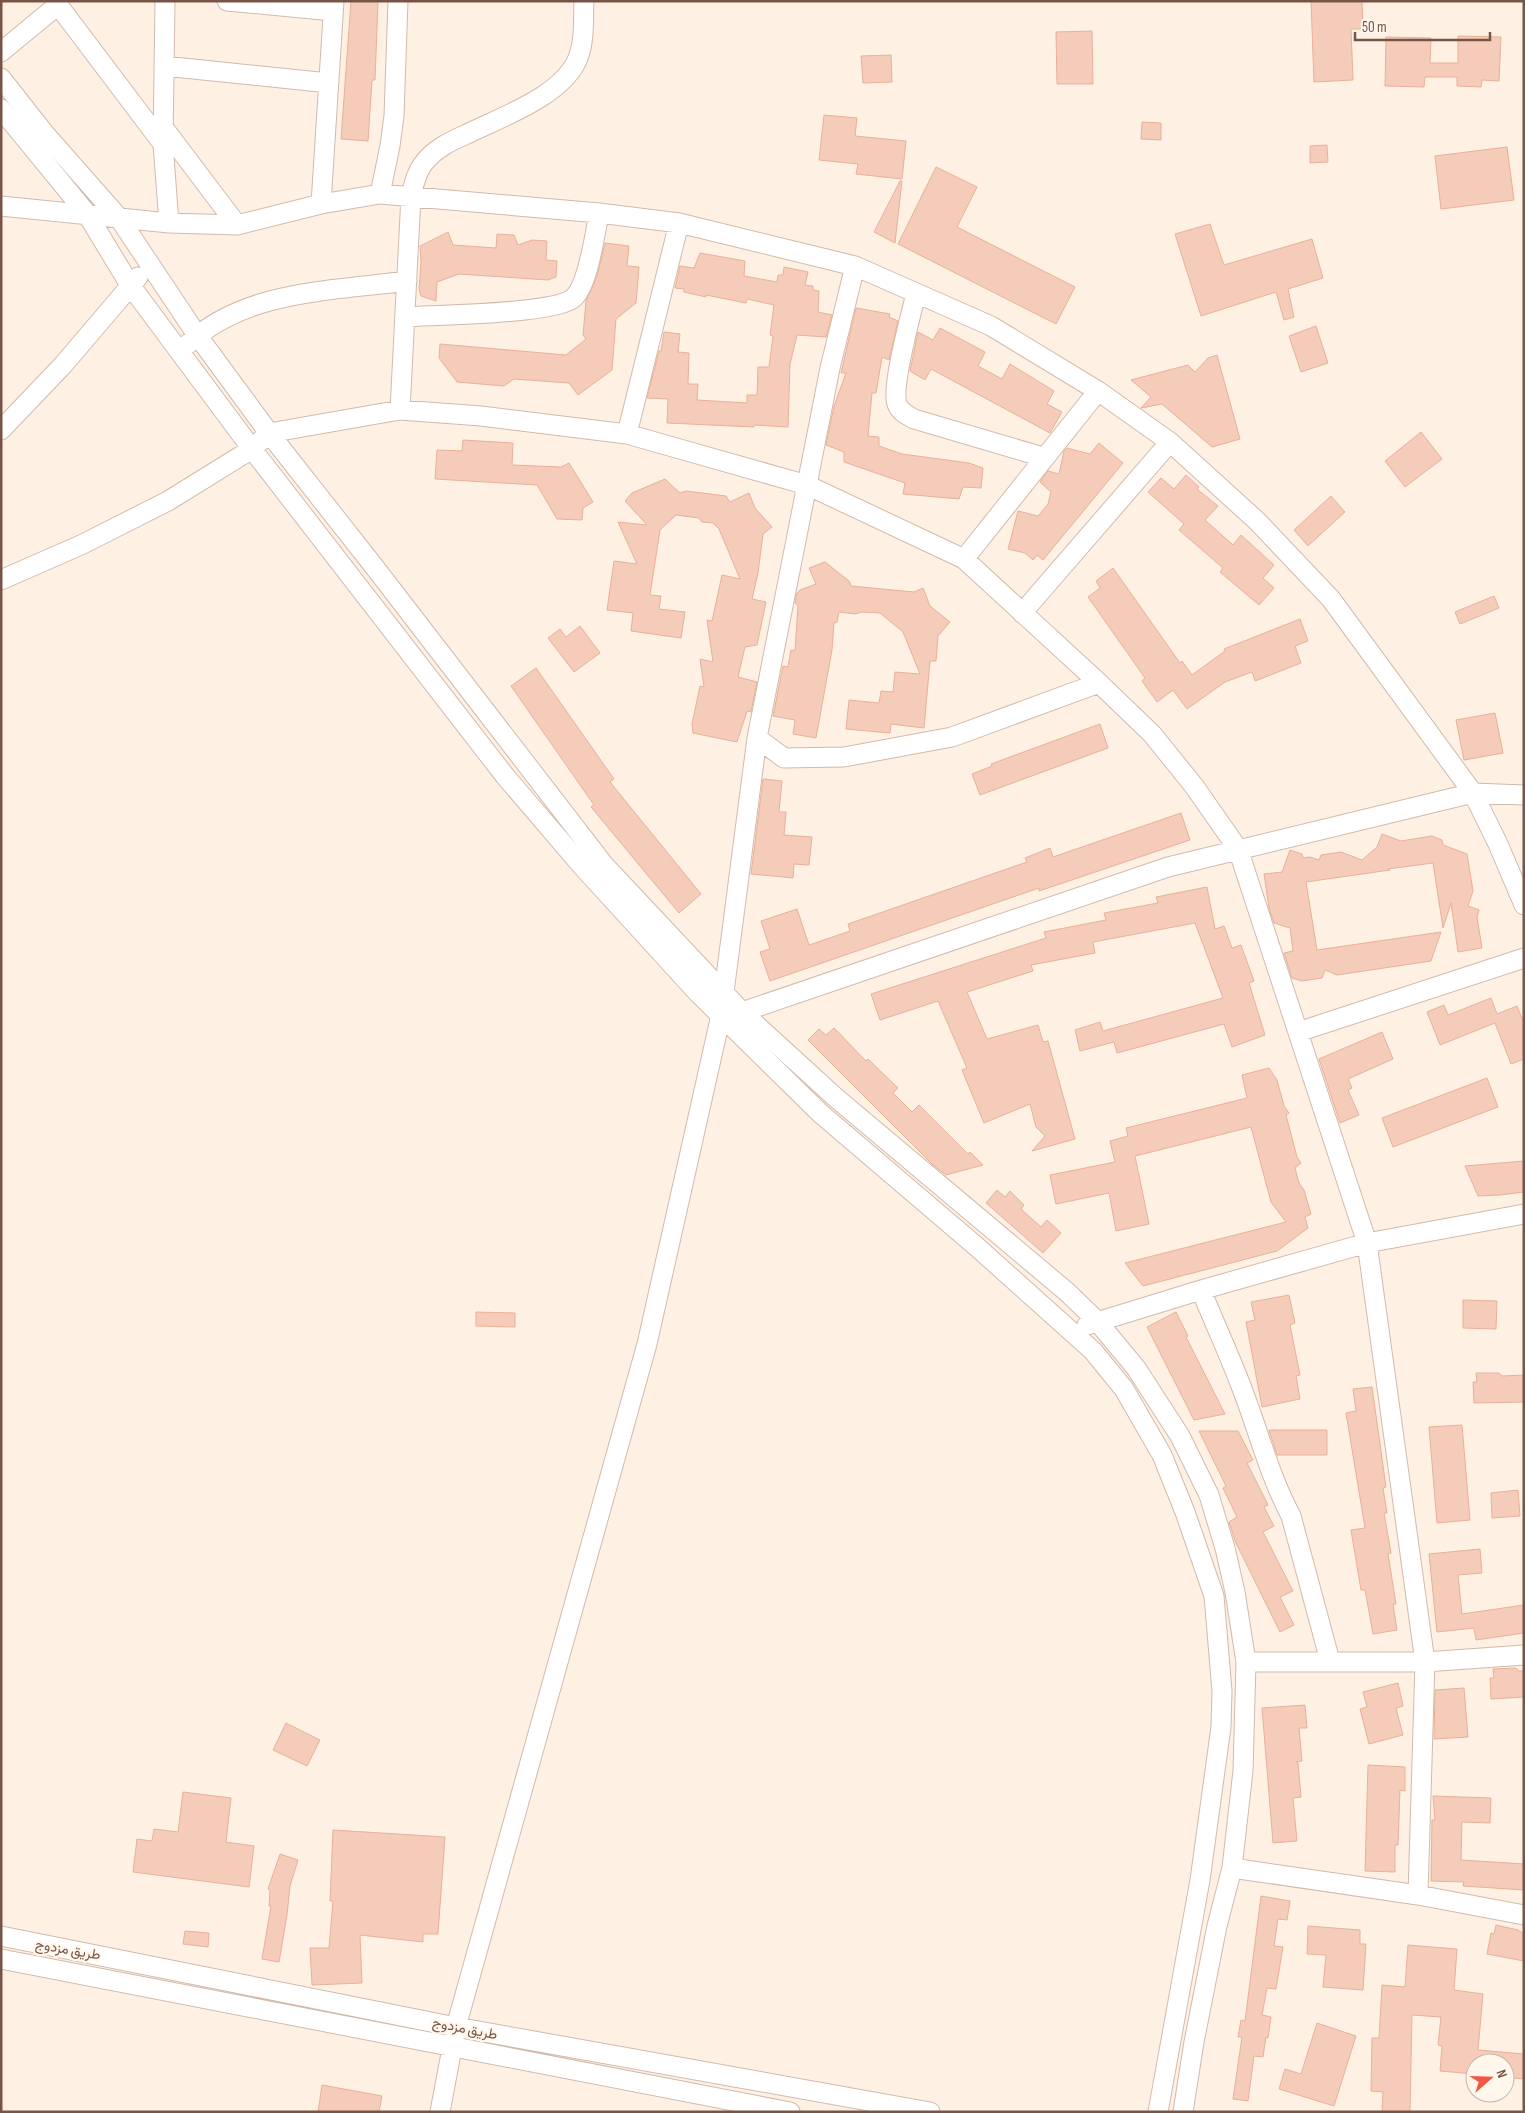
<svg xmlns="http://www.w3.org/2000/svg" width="1525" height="2113" font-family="'Sofia Sans Condensed',Vazirmatn,sans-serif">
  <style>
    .building { fill: #f5ccb9; stroke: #e9b098 }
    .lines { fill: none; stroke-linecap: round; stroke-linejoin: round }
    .minor-casing { stroke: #d2baab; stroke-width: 21 }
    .minor { stroke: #fff; stroke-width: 19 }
    .labels { text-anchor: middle; stroke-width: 4.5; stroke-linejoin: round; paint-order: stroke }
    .street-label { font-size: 14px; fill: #785447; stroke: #fff6ec }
  </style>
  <rect width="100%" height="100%" fill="#fef1e4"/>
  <path class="building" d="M351,1H378L375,80H372L368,141L341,139Z
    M1311,1H1362L1363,29H1351L1353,80L1314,82Z
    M1092,31L1093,84H1057L1056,32Z
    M1458,36L1501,37L1499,81L1482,80L1481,87L1457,86V77H1425L1424,87L1385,86L1386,37L1431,38L1430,63H1458Z
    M891,55L892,82L863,83L861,56Z
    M824,115L857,118L855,136L906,141L902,179L856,174L858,164L819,160Z
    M1142,122L1161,123V140L1141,139Z
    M1327,145L1328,162L1310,163V146Z
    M1507,147L1514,200L1441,209L1435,156Z
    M936,167L977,187L957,227L1075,287L1056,324L898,244Z
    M900,181H902L895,243L874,232Z
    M1210,224L1224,265L1312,239L1323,278L1288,289L1294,317L1284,320L1276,292L1201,316L1175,234Z
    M448,232L453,245L496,248L497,234L514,235L518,245L532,240L547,241L546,260L557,261L556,277L548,280L459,274L437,282L436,301L421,296L419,290L421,261L420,246Z
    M605,243L629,246L627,266L639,267L636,303L616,319L612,370L578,395L569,383L514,379L504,386L457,382L439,358L440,344L566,355L586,339L583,335L586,301L597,276Z
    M700,253L745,261L744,276L777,282L778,275H783L784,267L808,272L805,285L813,286V290L819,291L818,312L832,315L826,337L797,335L790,364L788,427L754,425V427L667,423L668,399L647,398L659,351H661L664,332L680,334L678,352L689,353L688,384H698L697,400L747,403V395H757L758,367H769L773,336L770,335L774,305L747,299L746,303L706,295V297L684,292V289L675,288L680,266L694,268Z
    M856,308L890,314L889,317L898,321L889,360L882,357L876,393H872L868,436L879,437V446L902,454L969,463L983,468L981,488L963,487L959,499L903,494L905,483L844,462V452L826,445L834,406L846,373H841Z
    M1316,326L1328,363L1301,372L1289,336Z
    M940,328L985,352L978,366L1002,379L1010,364L1054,391L1047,404L1062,412L1050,433L931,369L925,380L910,371L918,332L933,340Z
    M1217,355L1240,439L1212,447L1162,404L1141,408L1151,397L1131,380L1188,365L1195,372L1208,358Z
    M1421,432L1442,459L1405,487L1385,461Z
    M463,440L513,443L512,465L561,467L569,463L593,502L583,508L582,520L557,519L537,485L435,479L437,450L462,451Z
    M1099,443L1123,463L1043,560L1037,555L1033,560L1025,553L1008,549L1018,511L1038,516L1048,504L1051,492L1040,482L1048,471L1059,474L1064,451L1067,448L1090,454Z
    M1186,475L1199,487L1197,489L1218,506L1205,520L1233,545L1241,535L1274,565L1263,578L1274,588L1259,605L1220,572L1223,568L1179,530L1184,524L1148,492L1161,478L1174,489Z
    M665,479L680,493L686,491L726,496L730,502L749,493L755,508L772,527L763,534L758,573L752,599L766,602L757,645L745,647L738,677L757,682L751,712L747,711L737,742L693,733L692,724L700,686L704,687L700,659L713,662L707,620L712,621L722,575L740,579L719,529L713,523L702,522L699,518L676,515L660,530L650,595L661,596L659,609L685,612L681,638L631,631L633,613L607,610L614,561L637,564L618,522L647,525L625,501L632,493Z
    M1331,496L1345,512L1308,546L1294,530Z
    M825,562L849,581L851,586L914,592L923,588L930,606L950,622L938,636L936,661H930L924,728L891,724L890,733L846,729L849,700L879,703L881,691L893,692L895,672L920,674L903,632L880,613L862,612L855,614L839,612L837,622L834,623L832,650L816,738L793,734L795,720L773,716L783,666L788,667L791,650L795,651L798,606L795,603L797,593L800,590L816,584L809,568Z
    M1113,568L1180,663L1182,661L1192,675L1225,651L1224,649L1300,619L1308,641L1295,646L1301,663L1255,681L1252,672L1225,682L1187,709L1173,690L1157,702L1142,681L1145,678L1088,597L1100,588L1096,581Z
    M1494,596L1499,608L1460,624L1455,612Z
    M580,626L600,653L574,672L548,638L560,629L566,637Z
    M536,668L614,779L610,782L701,894L679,913L591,807L594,805L511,686Z
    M1495,713L1503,753L1464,760L1456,720Z
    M1100,724L1108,748L980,795L972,774L992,766L991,764Z
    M763,779L782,781L779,812H786L784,835L812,837L809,865L794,864L793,878L751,874Z
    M1181,813L1190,840L1039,891V888L770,981L760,952L770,949L761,921L797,909L809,945L850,931L848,924L1027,862L1025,858L1050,848L1053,857Z
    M1382,834L1401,841L1432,836L1442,840L1443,845L1467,854L1473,891L1468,906L1479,910L1477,917L1482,948L1458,952L1451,903L1443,928L1433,863L1388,869L1390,870L1306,882L1317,950L1441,932L1431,961L1337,975L1325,970L1322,978L1302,981L1292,978L1284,953L1293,951L1290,928L1274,923L1269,908L1264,874L1282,872L1290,850L1302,854L1303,858L1310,857L1319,860L1321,855L1341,852L1362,860L1377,847Z
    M1207,887L1215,929L1224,926L1232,948L1241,945L1254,981L1249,983L1265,1035L1232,1047L1224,1024L1117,1053L1114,1042L1080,1051L1075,1030L1100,1022L1103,1031L1223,998L1195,923L1093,942L1095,953L1031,965L1033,971L967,992L987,1039L1038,1025L1043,1042L1048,1041L1075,1139L1032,1151L1045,1136L1036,1127L1030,1104L984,1123L962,1070L967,1068L938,1001L880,1020L871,994L1046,938L1044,932L1106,920L1104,913L1158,903L1156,897Z
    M1491,998L1497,1014L1517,1006L1524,1023V1059L1511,1064L1495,1023L1440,1045L1427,1012L1444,1005L1448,1015Z
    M834,1028L866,1061L868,1059L898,1088L893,1093L912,1112L919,1105L968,1154L970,1152L983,1165L946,1175L933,1165L808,1040L819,1029L826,1035Z
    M1382,1032L1393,1059L1348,1079L1352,1088L1348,1090L1359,1115L1340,1123L1319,1059Z
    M1269,1068L1277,1080L1284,1106L1289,1113L1286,1115L1297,1157L1301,1163L1295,1168L1299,1183L1304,1190L1311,1214L1305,1217L1308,1228L1277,1251L1143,1286L1125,1263L1286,1222L1271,1202L1251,1127L1135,1156L1149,1224L1116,1231L1109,1193L1056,1204L1050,1175L1115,1162L1110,1141L1128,1136L1126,1128L1247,1098L1242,1075Z
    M1487,1078L1498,1107L1393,1147L1382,1118Z
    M1524,1161V1192L1500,1195L1478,1196L1465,1166Z
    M997,1190L1005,1197L1010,1191L1024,1205L1021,1209L1041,1227L1047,1220L1061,1233L1043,1253L986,1203Z
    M1289,1295L1295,1323L1290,1325L1300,1375L1296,1376L1300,1399L1262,1407L1246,1322L1255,1320L1251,1302Z
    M1463,1300L1497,1301L1496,1329L1463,1328Z
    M476,1312L515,1313V1327L476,1326Z
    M1176,1312L1188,1336L1186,1337L1225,1414L1194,1420L1147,1327Z
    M1476,1373H1499L1502,1376L1524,1375V1402L1474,1403L1473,1382H1477Z
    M1372,1387L1386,1487L1383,1488L1387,1513H1384L1391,1553L1388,1554L1396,1604H1393L1397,1630L1373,1634L1365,1590H1361L1351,1530L1365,1528L1346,1413L1356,1411L1353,1389Z
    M1462,1425L1470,1520L1437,1523L1429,1427Z
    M1269,1430H1327V1455H1277Z
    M1199,1431H1238L1253,1460L1247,1463L1268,1505L1264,1507L1274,1526L1263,1532L1293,1591L1280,1597L1294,1625L1280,1632L1235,1541L1229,1522L1237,1517L1223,1488L1226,1486Z
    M1518,1490L1520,1516L1492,1518L1491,1493Z
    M1480,1549L1482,1573L1458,1575L1462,1614L1524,1605V1633L1476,1640L1474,1628L1437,1632L1429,1554Z
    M1516,1668L1519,1671H1524V1697L1491,1699L1490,1678H1494L1493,1669Z
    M1398,1683L1403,1706L1396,1708L1403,1735L1369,1744L1360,1709L1367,1707L1363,1692Z
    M1464,1688L1468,1737L1434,1739L1435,1690Z
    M1305,1705L1307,1728H1299L1302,1761L1296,1762L1298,1763L1301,1797L1293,1798L1297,1841L1273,1843L1262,1708Z
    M286,1723L320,1740L307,1766L273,1750Z
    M1368,1765L1405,1767V1791L1400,1790L1398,1845H1395V1872L1365,1871Z
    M183,1792L231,1798L226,1842L254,1846L249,1887L133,1872L137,1839L152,1841L154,1829L178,1832Z
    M1433,1796L1491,1798L1490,1823L1462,1822L1461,1860L1524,1864V1890L1463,1886L1464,1882L1431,1881L1432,1820H1435Z
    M333,1830L445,1837L438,1934H423V1942L360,1935L362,1983L312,1985L310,1948H329L333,1901H330Z
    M280,1854L298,1860L290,1886L287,1915L279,1962L262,1959L271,1906H269L270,1890L268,1889Z
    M1261,1896L1290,1901L1287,1920L1278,1919L1274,1946L1283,1947L1276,1989L1267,1988L1262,2015L1271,2017L1268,2038L1266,2037L1263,2057L1254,2056L1248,2101L1233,2099L1242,2037H1238L1241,2020L1245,2021Z
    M1496,1925L1518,1930L1524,1934V1961L1487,1954L1491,1933L1494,1934Z
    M1308,1926L1360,1930V1944H1366L1363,1990L1323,1987L1326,1955L1307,1954Z
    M185,1931L209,1933L208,1947L183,1944Z
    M1408,1945L1457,1949L1454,1990L1483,1994L1478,2050L1524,2054V2079L1505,2077V2063H1475V2074L1440,2071L1442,2046L1438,2045L1441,2017L1412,2015L1410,2112H1382L1383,2092L1371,2091L1372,2038H1379L1382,1985L1405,1987Z
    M1317,2023L1356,2036L1334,2106L1279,2089L1285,2069L1301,2074Z
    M322,2085L382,2096L379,2112H318Z"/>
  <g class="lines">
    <defs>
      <path id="minor" d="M55,1L163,144
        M165,1L163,144L169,223
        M227,1L333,11
        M1,52L58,5
        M164,66L329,83
        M1,78L45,134L119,218L197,335L269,433L376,569L604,865L742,1012L835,1097L1067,1292L1097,1321L1136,1368L1180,1436L1209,1495L1225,1548L1235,1592L1246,1662L1243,1771L1232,1868L1217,1926L1194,2042L1183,2112
        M1,109L87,214L130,285L252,449L505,776L582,866L698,993L820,1113L977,1247L1093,1351L1124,1389L1162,1455L1185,1512L1214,1596L1222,1691L1221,1727L1200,1880L1158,2112
        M163,127L237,225
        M380,194L390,146L394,116L398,1
        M321,204L334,1
        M1,206L169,223L237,225L321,204L380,194L599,213L679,223L855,266L991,326L1098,391L1170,442L1257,521L1331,599L1473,793L1498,844L1524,905
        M916,293C911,316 891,385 897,404C900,412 907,415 914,419L1043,457
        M405,317C436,315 551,314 572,299C588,288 595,233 599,213
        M188,344C245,290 333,291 407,281
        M400,410L411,196C414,184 416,173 423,164C434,149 451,141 467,134C501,117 563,96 578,58C585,40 583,20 584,1
        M1,430L63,365L138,277
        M627,434L679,223
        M964,559L1098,391
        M1,580L83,544L168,501L252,449L269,433L400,410L481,416L627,434L807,485L964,559L1099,683L1152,734L1194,786L1238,849L1367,1243L1425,1662L1418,1895
        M1022,613L1170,442
        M757,738L784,758L844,757L952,737L1099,683
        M742,1012L1168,867L1473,793L1524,795
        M1298,1032L1524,958
        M1201,1290C1214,1322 1229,1354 1241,1386C1258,1429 1269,1475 1291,1516L1330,1661
        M1087,1325L1201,1290L1367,1243L1524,1214
        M1246,1662H1425L1524,1655
        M1232,1868L1418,1895L1524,1915
        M1,1936L456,2027L930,2112
        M1,1959L790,2112
        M440,2112L456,2027L647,1344L721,1015L757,738L830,368L855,266"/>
    </defs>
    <use href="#minor" class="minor-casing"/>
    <use href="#minor" class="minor"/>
  </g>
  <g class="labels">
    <g class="street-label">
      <text transform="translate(68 1949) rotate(10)" y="5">طريق مزدوج</text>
      <text transform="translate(465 2028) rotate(11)" y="5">طريق مزدوج</text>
    </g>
  </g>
  <rect width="1525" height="2113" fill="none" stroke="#785447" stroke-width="5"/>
  <g transform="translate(1490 2078) rotate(70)"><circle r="24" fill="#fff6ec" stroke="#c9b5aa"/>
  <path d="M0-4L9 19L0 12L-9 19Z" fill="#f15840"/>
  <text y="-8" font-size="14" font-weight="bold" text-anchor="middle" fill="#785447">N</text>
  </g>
  <path d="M1355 32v8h135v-8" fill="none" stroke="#785447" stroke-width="2.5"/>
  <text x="1362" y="32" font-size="15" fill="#785447" stroke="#fff6ec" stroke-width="4" paint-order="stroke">50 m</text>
</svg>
